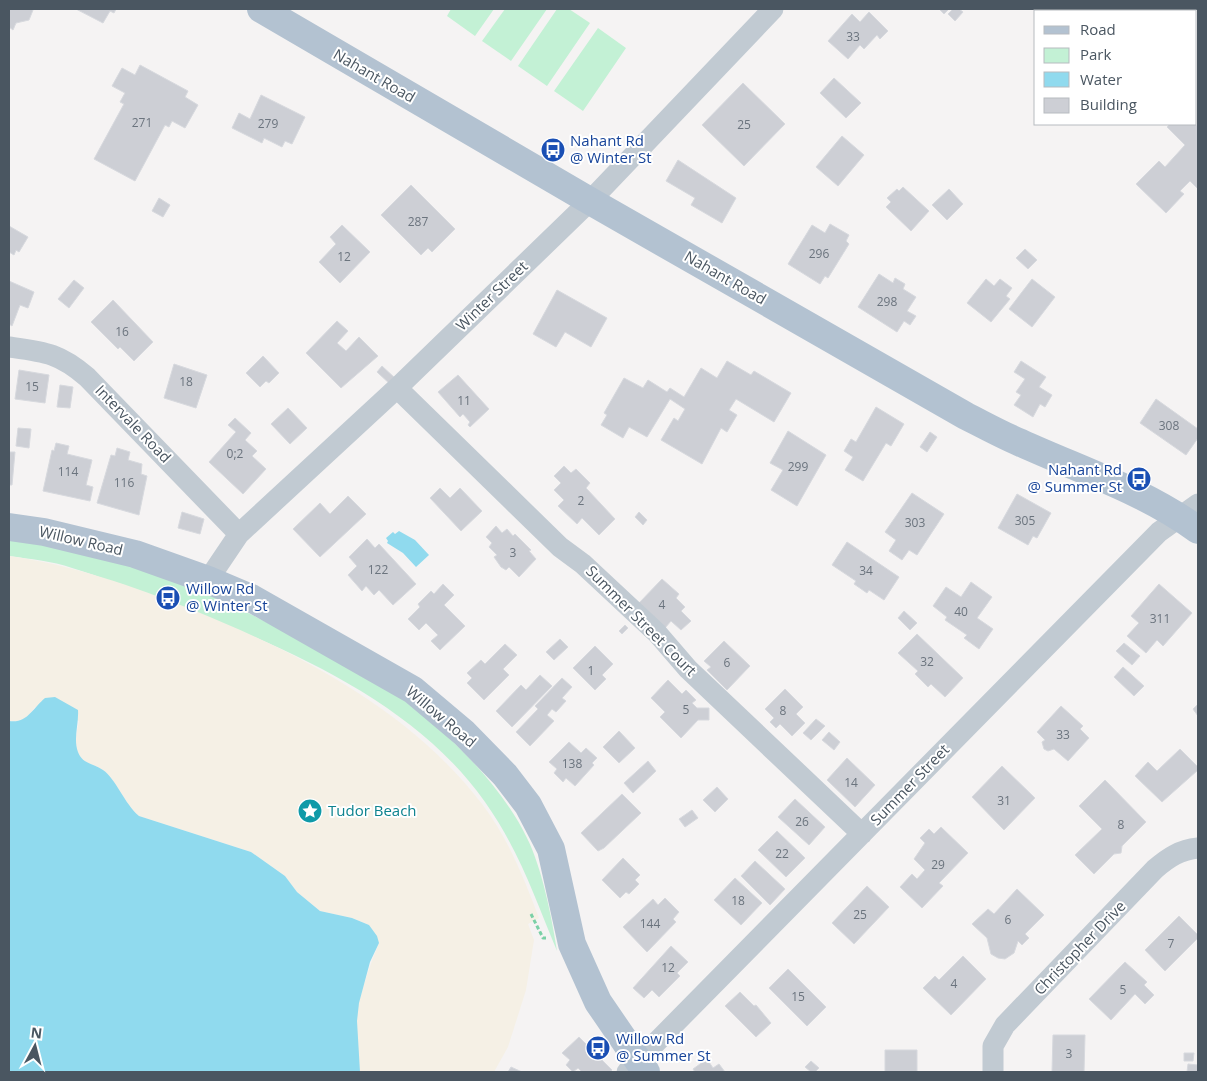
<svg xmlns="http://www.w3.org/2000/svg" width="1207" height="1081" font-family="'Open Sans',sans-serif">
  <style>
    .green { fill: #c3f1d5 }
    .sand { fill: #f5f0e5 }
    .water { fill: #90daee }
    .building { fill: #cdcfd5; stroke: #d7d9de }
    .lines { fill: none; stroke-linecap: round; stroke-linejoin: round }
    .path { stroke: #7ad0a6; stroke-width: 3; stroke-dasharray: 4 2.5; stroke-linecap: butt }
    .minor { stroke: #c1cad2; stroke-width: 21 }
    .major { stroke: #b3c2d1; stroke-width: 28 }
    .labels { text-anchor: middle; stroke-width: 4; stroke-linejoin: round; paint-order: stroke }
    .number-label { font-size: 12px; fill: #6b747e }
    .street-label { font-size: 15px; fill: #4a5661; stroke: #fff }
    .transit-label { font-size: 15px; fill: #164399; stroke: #fff; text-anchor: start }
    .culture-label { font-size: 15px; fill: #0d838f; stroke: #fff; text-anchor: start }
  </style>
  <rect width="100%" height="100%" fill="#f5f3f3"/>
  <path class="green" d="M451,9H494L475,36L447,16Z
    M505,9H547L511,61L482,41Z
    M557,9H569L590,23L547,86L518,66Z
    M598,28L626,48L583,111L554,91Z
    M9,538C44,545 82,549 116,560C188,582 255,615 320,650C341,661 364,671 384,684C435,720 500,781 527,838C542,868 552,918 557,951C535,898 519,850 485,802C413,699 275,642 160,600C131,589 102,577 72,568C52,561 30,559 9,556Z"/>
  <path class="sand" d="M9,556C73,565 133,586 193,610C299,653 410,710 482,804C508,838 524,878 539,918L528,924L534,940L526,990L508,1047L494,1072H360C358,1050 354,1024 359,1002C364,982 371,962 379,943L369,925L352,918L320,911L297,892L285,876L251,852L139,816C124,803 116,779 103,770C95,764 82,764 78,752C74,743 77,731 79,721L35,707C28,717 22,723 9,721Z"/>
  <path class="water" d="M399,531L415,540L429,555L416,567L403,553L387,543L388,541L386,538L393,532L395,534Z
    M55,697L78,710C79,723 73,739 78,752C82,764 95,764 103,770C116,779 124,803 139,816L251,852L285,876L297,892L320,911L352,918L369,925L377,936L379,943L370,962L359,1003L357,1021L360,1072H9V721C27,724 33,708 45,698Z"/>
  <path class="building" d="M9,9H33V10L29,20L16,23L13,30L9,27Z
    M76,9H116L114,13L110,11L103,23Z
    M939,9H949L944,14Z
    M953,9H959L963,12L955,21L948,14Z
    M869,12L888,31L880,39L877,35L864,49L860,45L848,59L828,41L852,14L860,22Z
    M140,65L188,91L185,97L198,105L185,128L172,121L169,127L165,125L135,181L94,159L124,104L120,102L125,93L112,86L122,68L135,75Z
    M834,78L861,103L846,118L820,93Z
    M743,83L785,124L744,166L702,125Z
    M261,95L305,117L292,144L285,141L282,147L264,138L262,143L232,128L239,113L250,119Z
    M1170,124H1195L1198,127V189L1190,181L1180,191L1184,194L1166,213L1136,184L1159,161L1165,167L1185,145L1167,127Z
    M842,136L864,155L838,186L816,167Z
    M678,160L736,198L722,223L691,205L695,198L666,181Z
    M411,185L455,229L432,252L428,248L421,255L381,215Z
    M903,187L929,211L911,231L886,207L891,202L887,198L897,189L899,191Z
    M949,189L963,204L947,220L932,205Z
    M159,198L170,205L163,217L152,211Z
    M830,224L849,235L846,241L849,244L828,278L825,276L820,284L788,264L812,225L825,233Z
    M342,225L370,252L340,283L319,262L336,244L330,237Z
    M9,226L28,237L19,252L16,250L14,255L9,252Z
    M1025,249L1037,260L1028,269L1016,258Z
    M879,274L893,283L895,278L905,284L903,289L916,297L907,311L916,316L910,325L904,321L897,332L858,307Z
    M986,279L994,286L1000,279L1012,288L1006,296L1010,299L991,322L967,303Z
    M1032,279L1055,297L1032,327L1009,309Z
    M74,280L84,288L69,308L58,299Z
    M9,281L34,292L28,308L20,305L12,326L9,324Z
    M557,290L607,318L591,347L565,332L556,347L533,334Z
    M113,300L153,342L134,361L120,347L118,349L91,322Z
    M337,321L348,331L337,343L346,351L359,337L378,356L341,388L306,353Z
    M263,356L279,373L269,383L266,381L260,387L246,373Z
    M727,361L751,375L754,371L791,393L774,422L736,399L729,410L737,415L727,432L721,428L702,464L661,440L674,418L678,421L685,409L670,399L647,437L629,427L623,438L601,425L607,415L604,413L624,378L643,388L648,380L667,392L670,388L684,397L701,368L717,378Z
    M1021,361L1046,377L1039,387L1052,395L1045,407L1040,404L1033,417L1014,405L1021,395L1016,392L1025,379L1014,372Z
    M174,364L207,375L196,408L164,398Z
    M382,366L396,379L391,385L377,372Z
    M19,370L49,375L45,403L15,399Z
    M458,375L489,409L470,427L468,425L470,422L463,414L460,417L438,392Z
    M60,385L73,387L70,408L57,407Z
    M1156,399L1198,429V438L1186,455L1140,423Z
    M876,407L904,424L891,446L886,443L863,481L845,470L853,457L844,451L851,439L856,442Z
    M288,408L307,428L290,444L271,424Z
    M235,418L251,433L245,440L257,451L252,456L266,469L243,494L209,462L236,432L228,425Z
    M18,428L31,429L29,448L16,446Z
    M788,431L826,455L797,506L771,490L783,470L770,463Z
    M930,432L937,437L927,452L920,447Z
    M56,443L69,446L67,454L92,460L86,485L93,487L90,501L43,491L52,450L54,451Z
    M117,448L130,452L128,460L142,464L141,474L147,476L139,515L97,503L111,455L115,456Z
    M9,452H15L12,485H9Z
    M564,466L571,473L576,469L590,483L586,488L615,519L599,535L582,518L577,524L558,506L564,500L554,490L561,483L554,476Z
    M440,488L450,498L460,488L482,511L461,531L430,498Z
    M912,493L944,514L917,555L909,550L902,560L889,551L896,540L885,532Z
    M1017,494L1051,513L1037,538L1033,536L1028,545L998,528Z
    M348,496L366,514L320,557L293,529L320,503L330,514Z
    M182,512L204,519L200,534L178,528Z
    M639,512L647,520L643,525L635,517Z
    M496,526L502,533L507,529L513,536L515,534L531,550L529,551L536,559L519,577L509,567L506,570L501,567L494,557L497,555L489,547L492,543L486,537Z
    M367,539L375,548L379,544L416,584L393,605L379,590L374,595L366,586L362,591L348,575L357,566L349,557Z
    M847,542L899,577L884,600L869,590L867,593L854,584L856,581L832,565Z
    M662,579L679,594L676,598L685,607L681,611L691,621L681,630L671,621L665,628L639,603Z
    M971,582L992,597L977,618L993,629L979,649L964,638L967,635L945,620L947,617L933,606L946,587L961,597Z
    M443,584L454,595L444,605L465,626L440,650L431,641L438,635L426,623L419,630L408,619L420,607L418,604L431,591L434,594Z
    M1159,584L1192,613L1163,646L1157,640L1146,653L1127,636L1139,623L1131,616Z
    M904,611L917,623L910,630L898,618Z
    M625,625L628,628L622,634L619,631Z
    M917,634L963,678L945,697L931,684L928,687L915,674L918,671L898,653Z
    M560,639L568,647L554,660L546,652Z
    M724,641L750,666L727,690L707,670L711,667L704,661Z
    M1124,643L1140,656L1132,665L1116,651Z
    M505,644L517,655L503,669L509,675L484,700L467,683L472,678L467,673L481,660L485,664Z
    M595,646L613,664L602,675L606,679L595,690L573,668Z
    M1123,667L1144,686L1134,696L1114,677Z
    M540,675L552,686L512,727L496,711L521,685L526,690Z
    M562,678L572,687L562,698L566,701L556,712L552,709L547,715L554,721L530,746L516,732L538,709L535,706Z
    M668,680L682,694L686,690L696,700L692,703L697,708H709V720H698L681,738L660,717L665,712L651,698Z
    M785,689L803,707L796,714L805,723L792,736L780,724L776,728L770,722L774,718L765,709Z
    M1198,704V716L1193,709Z
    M1061,706L1083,726L1080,729L1089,738L1068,761L1054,749L1048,751L1044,749L1042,742L1045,740L1037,732Z
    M816,719L825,726L811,740L803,733Z
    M619,731L635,748L619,763L603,747Z
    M829,732L840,742L834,750L822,740Z
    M569,742L581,753L586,748L597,758L592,763L594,765L575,786L566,778L563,782L554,773L557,769L549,762Z
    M1180,749L1198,767V770L1162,802L1135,776L1148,762L1157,771Z
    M847,758L875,785L855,807L827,780Z
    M648,761L656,771L633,793L624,783Z
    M1002,766L1035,798L1004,830L972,797Z
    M1105,780L1146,822L1122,846L1121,853L1114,854L1094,874L1075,855L1102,829L1079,806Z
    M717,787L728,799L715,812L703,800Z
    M622,794L641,813L604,848L598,851L581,833Z
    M795,799L825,827L809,845L778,817Z
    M692,810L698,818L685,827L679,819Z
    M941,827L968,853L939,883L943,886L922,908L900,887L912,874L917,879L925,870L914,859L925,843L920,838L929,829L934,834Z
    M777,831L805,858L786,877L758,850Z
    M623,858L640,875L635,880L639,884L629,894L626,892L620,898L602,880Z
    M755,861L785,889L770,905L741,876Z
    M735,878L762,903L741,925L714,900Z
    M867,886L889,907L854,944L832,923Z
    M1017,889L1044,915L1025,934L1029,938L1022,945L1018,941L1014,953L1005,959L998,958L991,954L987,938L972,924L988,909L994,914Z
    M665,898L679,912L673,919L676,922L647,952L623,927L653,899L658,905Z
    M1179,916L1198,935V938L1165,971L1145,950Z
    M671,946L688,962L677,973L680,976L659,997L652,990L644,998L633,988Z
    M963,956L986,979L951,1015L923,988L935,976L939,980Z
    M1125,962L1147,982L1144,985L1154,995L1145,1004L1135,994L1111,1020L1089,999Z
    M788,969L826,1007L807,1026L769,988Z
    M740,992L754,1006L756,1005L771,1023L756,1037L725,1006Z
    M1053,1035H1085L1084,1072H1052Z
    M579,1037L612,1070L609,1072H582L578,1068L573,1072L566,1065L570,1060L562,1053Z
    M885,1050H917V1072H885Z
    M1184,1053H1194L1193,1061H1184Z
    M707,1059L713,1068L719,1064L725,1072H695L693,1069Z
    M811,1061L819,1068L815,1072H811L805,1067Z
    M1188,1064L1198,1065V1072H1187Z
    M511,1067L522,1072H508Z"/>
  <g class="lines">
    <path class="path" d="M531,914L543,938H546"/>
    <path class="minor" d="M9,347C45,352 59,353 87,377L239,534
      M397,388L560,547L583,564L657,633L688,669L862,834
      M208,580L239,534L397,388L590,201L773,9
      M627,1072L1159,532L1198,504
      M993,1072V1046L1005,1025L1155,869C1169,857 1180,850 1198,848"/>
    <path class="major" d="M261,9L590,201L966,416C984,425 1002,435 1021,443C1080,470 1145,491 1198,530
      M9,527L44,532L135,554L208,580L251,598L413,690L464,733L505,775L528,805L551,849L572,944L598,1002L646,1072"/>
  </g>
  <defs>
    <symbol id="bus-disc" viewBox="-11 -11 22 22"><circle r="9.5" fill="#1a4fb4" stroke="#fff"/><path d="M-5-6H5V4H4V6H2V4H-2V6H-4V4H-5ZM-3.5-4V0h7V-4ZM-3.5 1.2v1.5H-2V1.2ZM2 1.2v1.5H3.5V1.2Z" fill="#fff"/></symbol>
    <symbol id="sight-disc" viewBox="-11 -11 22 22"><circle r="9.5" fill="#0f9aa8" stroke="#fff"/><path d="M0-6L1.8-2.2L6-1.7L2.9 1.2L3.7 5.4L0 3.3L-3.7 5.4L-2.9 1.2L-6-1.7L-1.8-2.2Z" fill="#fff"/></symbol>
  </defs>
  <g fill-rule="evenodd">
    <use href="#bus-disc" x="539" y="136" width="28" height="28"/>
    <use href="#bus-disc" x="1125" y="465" width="28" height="28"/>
    <use href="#bus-disc" x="154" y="584" width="28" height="28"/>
    <use href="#sight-disc" x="296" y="797" width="28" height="28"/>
    <use href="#bus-disc" x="584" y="1034" width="28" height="28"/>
  </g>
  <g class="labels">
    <g class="number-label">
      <text x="853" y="41">33</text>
      <text x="142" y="127">271</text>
      <text x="268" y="128">279</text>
      <text x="744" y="129">25</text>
      <text x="418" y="226">287</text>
      <text x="819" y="258">296</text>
      <text x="344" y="261">12</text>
      <text x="887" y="306">298</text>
      <text x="122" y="336">16</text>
      <text x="186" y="386">18</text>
      <text x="32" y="391">15</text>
      <text x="464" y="405">11</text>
      <text x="1169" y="430">308</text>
      <text x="235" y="458">0;2</text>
      <text x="798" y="471">299</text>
      <text x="68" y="476">114</text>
      <text x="124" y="487">116</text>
      <text x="581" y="505">2</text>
      <text x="1025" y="525">305</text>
      <text x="915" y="527">303</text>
      <text x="513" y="557">3</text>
      <text x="378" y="574">122</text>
      <text x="866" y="575">34</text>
      <text x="662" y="609">4</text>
      <text x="961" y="616">40</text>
      <text x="1160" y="623">311</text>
      <text x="927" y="666">32</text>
      <text x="727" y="667">6</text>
      <text x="591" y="675">1</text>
      <text x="686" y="714">5</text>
      <text x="783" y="715">8</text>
      <text x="1063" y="739">33</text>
      <text x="572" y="768">138</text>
      <text x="851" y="787">14</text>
      <text x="1004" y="805">31</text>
      <text x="802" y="826">26</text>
      <text x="1121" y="829">8</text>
      <text x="782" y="858">22</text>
      <text x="938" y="869">29</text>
      <text x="738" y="905">18</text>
      <text x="860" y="919">25</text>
      <text x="1008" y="924">6</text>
      <text x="650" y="928">144</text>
      <text x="1171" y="948">7</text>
      <text x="668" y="972">12</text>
      <text x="954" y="988">4</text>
      <text x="1123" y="994">5</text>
      <text x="798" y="1001">15</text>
      <text x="1069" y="1058">3</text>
    </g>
    <g class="street-label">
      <text transform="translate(374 76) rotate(30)" y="5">Nahant Road</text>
      <text transform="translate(725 278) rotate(30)" y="5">Nahant Road</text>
      <text transform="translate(492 296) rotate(-44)" y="5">Winter Street</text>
      <text transform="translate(133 424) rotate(46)" y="5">Intervale Road</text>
      <text transform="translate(81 541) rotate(13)" y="5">Willow Road</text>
      <text transform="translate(641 621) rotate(45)" y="5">Summer Street Court</text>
      <text transform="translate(441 717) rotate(40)" y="5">Willow Road</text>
      <text transform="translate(910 785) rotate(-46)" y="5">Summer Street</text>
      <text transform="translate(1080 948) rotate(-46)" y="5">Christopher Drive</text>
    </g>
    <g class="transit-label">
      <text x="570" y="146">Nahant Rd<tspan x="570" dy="17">@ Winter St</tspan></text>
      <text x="1122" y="475" text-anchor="end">Nahant Rd<tspan x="1122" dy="17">@ Summer St</tspan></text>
      <text x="186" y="594">Willow Rd<tspan x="186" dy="17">@ Winter St</tspan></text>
      <text x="616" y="1044">Willow Rd<tspan x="616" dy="17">@ Summer St</tspan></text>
    </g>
    <g class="culture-label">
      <text x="328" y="816">Tudor Beach</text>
    </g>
  </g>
  <rect width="1207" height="1081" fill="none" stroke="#4a5661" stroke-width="20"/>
  <rect x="1034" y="10" width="162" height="115" fill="#ffffff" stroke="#b7bbc0"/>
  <rect x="1044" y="26" width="25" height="8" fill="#b3c2d1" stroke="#b7bbc0"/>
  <text x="1080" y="35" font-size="15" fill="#4a5661">Road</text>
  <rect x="1044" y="48" width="25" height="15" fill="#c3f1d5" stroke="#b7bbc0"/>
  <text x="1080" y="60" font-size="15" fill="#4a5661">Park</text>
  <rect x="1044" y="72" width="25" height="15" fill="#90daee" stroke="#b7bbc0"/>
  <text x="1080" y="85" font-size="15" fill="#4a5661">Water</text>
  <rect x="1044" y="98" width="25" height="15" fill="#cdcfd5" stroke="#b7bbc0"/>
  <text x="1080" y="110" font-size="15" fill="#4a5661">Building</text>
  <g transform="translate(35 1046) rotate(7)" stroke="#ffffff" stroke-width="4" paint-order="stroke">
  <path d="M0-4L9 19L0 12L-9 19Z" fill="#4a5661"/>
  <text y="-8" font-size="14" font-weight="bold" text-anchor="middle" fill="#4a5661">N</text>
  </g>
</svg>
